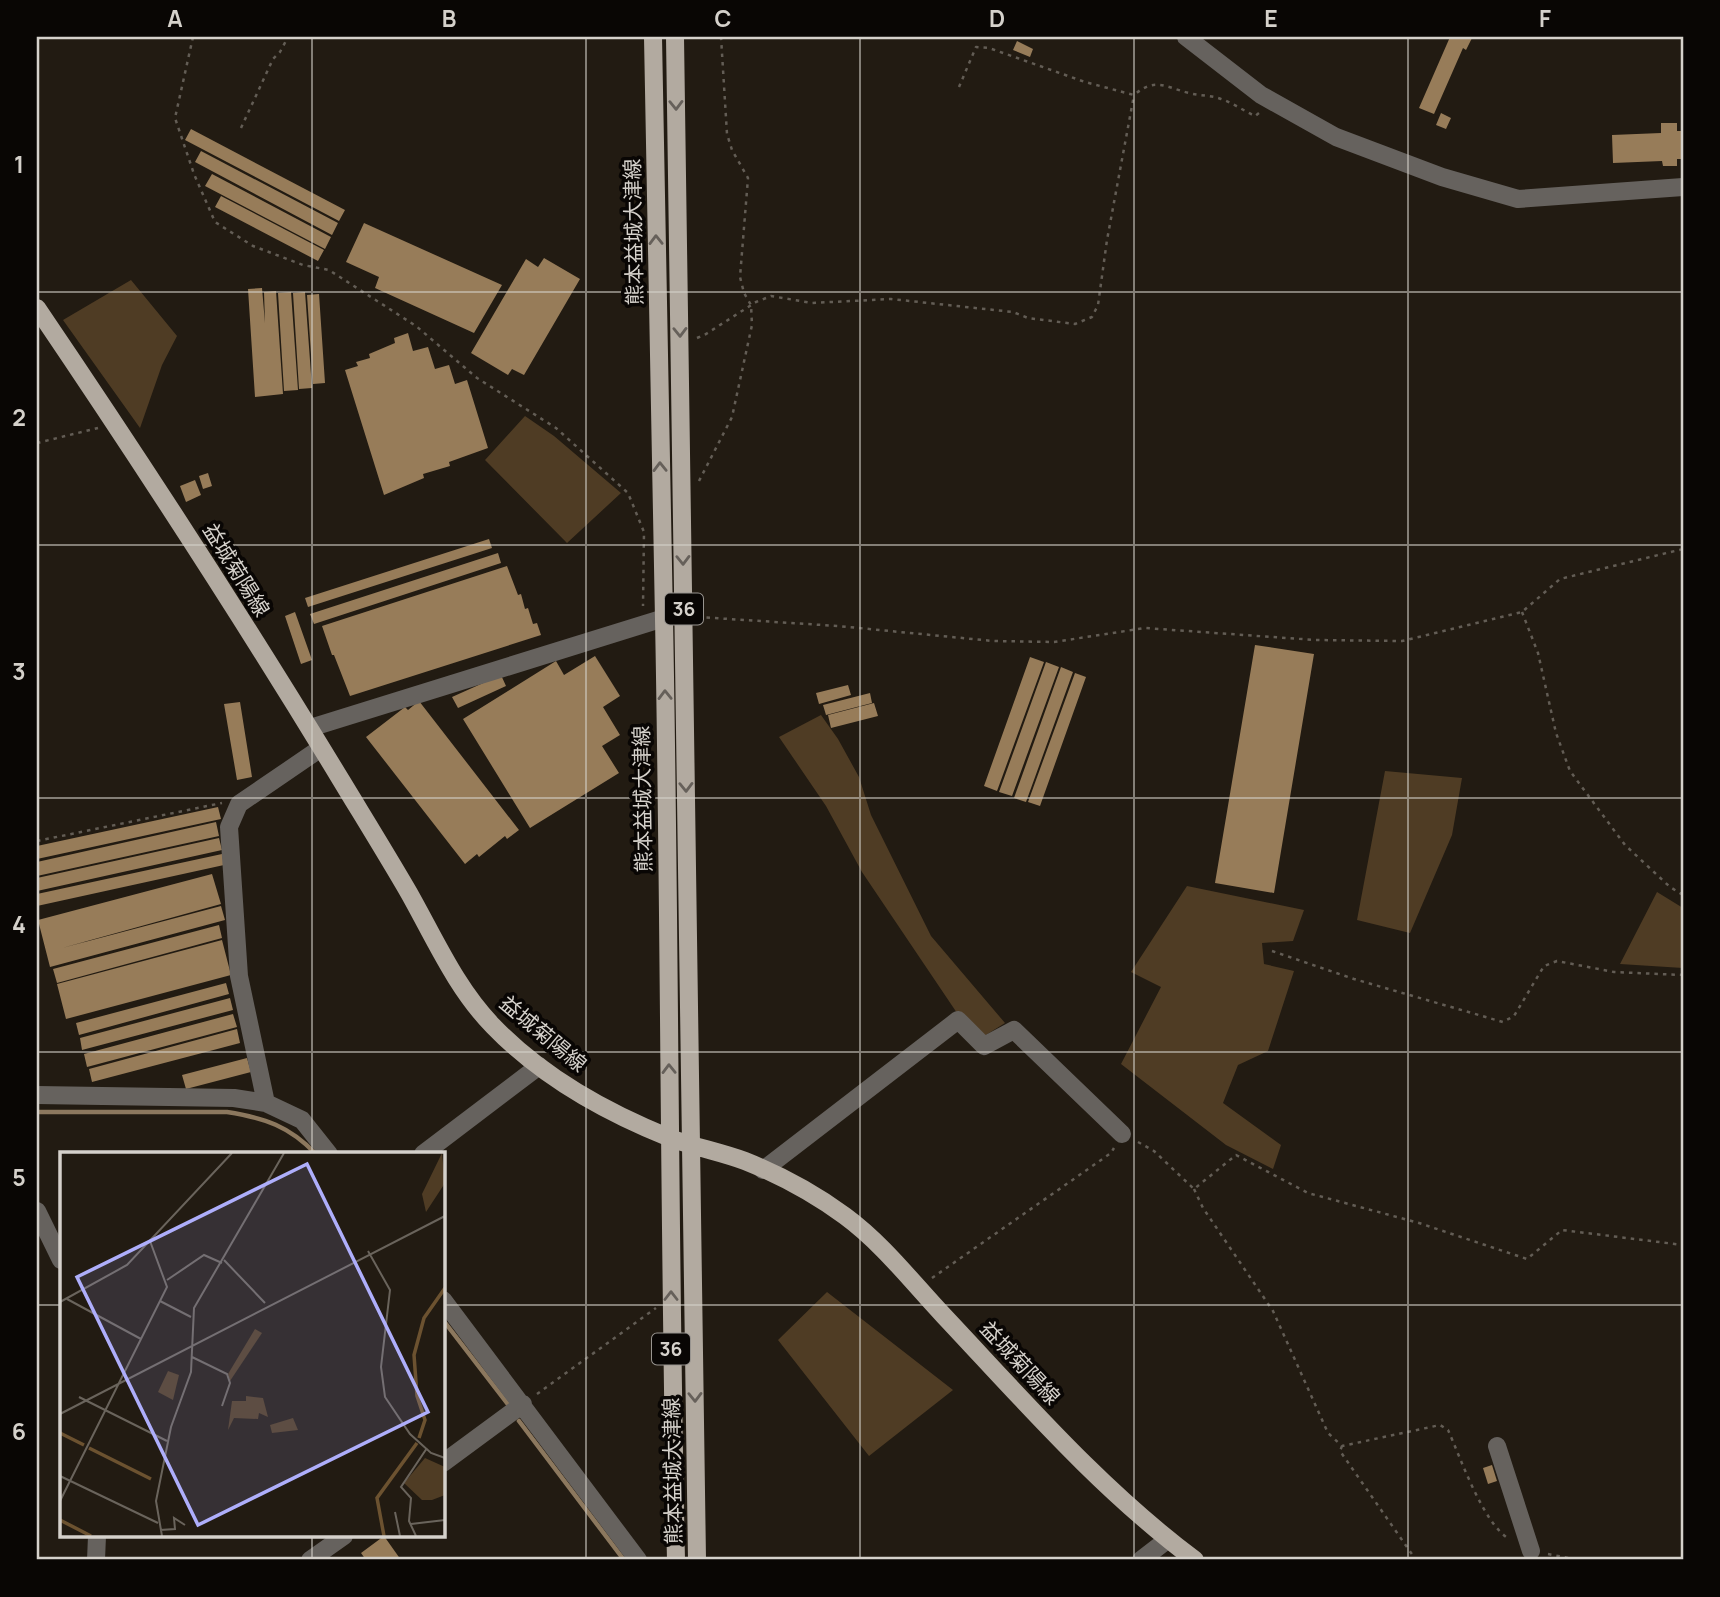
<svg xmlns="http://www.w3.org/2000/svg" width="1720" height="1597" font-family="Manrope,'Noto Sans JP',sans-serif">
  <style>
    .green { fill: #4f3c24 }
    .lines { fill: none; stroke-linecap: round; stroke-linejoin: round }
    .stream { stroke: #8c785e; stroke-width: 4.5 }
    .building { fill: #977c59 }
    .path { stroke: #635d55; stroke-width: 2.5; stroke-dasharray: 3.5 5; stroke-linecap: butt }
    .minor { stroke: #66625e; stroke-width: 18 }
    .major { stroke: #b2aaa0; stroke-width: 18 }
    .oneway { stroke: #66605a }
    .grid { fill: none; stroke: #d5d1cb; stroke-width: 2; stroke-opacity: 0.55 }
    .labels { text-anchor: middle; stroke-width: 7; stroke-linejoin: round; paint-order: stroke }
    .shield { fill: #090604; stroke: #98948f; stroke-width: 2 }
    .shield-label { font-size: 19px; font-weight: bold; fill: #d5d1cb }
    .street-label { font-size: 21px; fill: #d5d1cb; stroke: #090604 }
    .inset-river { fill: none; stroke: #6c5230; stroke-width: 3.5 }
    .inset-road { fill: none; stroke: #6a645c; stroke-width: 2 }
    .view { fill: #aeaefb; fill-opacity: 0.15; stroke: #aeaefb; stroke-width: 3.5 }
    .inset-edge { fill: none; stroke: #d5d1cb; stroke-width: 3.5 }
    .neatline { fill: none; stroke: #d5d1cb; stroke-width: 2.5 }
    .grid-label { font-size: 23px; text-anchor: middle; font-weight: bold; fill: #d5d1cb }
  </style>
  <rect width="100%" height="100%" fill="#221b12"/>
  <path class="green" d="M131,280L177,336L162,365L140,428L63,320Z
    M525,416L554,436L621,493L567,543L485,460Z
    M821,715L838,739L859,777L871,815L931,936L1005,1023L981,1038L957,1013L862,872L826,806L779,737Z
    M1385,771L1462,778L1452,835L1410,933L1357,920Z
    M1187,886L1304,910L1293,941L1262,943L1264,964L1294,971L1268,1051L1238,1065L1223,1103L1281,1145L1273,1169L1226,1145L1121,1064L1161,987L1131,972Z
    M1657,892L1683,908V968L1620,964Z
    M827,1292L953,1390L869,1456L778,1340Z"/>
  <g class="lines">
    <path class="stream" d="M37,1112H227C265,1118 289,1126 316,1154
      M443,1320L510,1407
      M519,1421L624,1560"/>
  </g>
  <path class="building" d="M1450,37L1472,38L1466,50L1463,48L1434,114L1419,108Z
    M1017,41L1033,49L1030,57L1013,50Z
    M1441,113L1451,118L1446,129L1436,125Z
    M1661,123H1677V131H1683V159H1677V166H1663L1662,161L1613,163L1612,135L1661,133Z
    M191,129L345,210L339,221L185,140Z
    M201,151L338,223L332,235L195,162Z
    M212,174L331,237L325,249L205,186Z
    M221,196L324,250L318,261L215,207Z
    M364,223L502,285L474,333L375,288L379,277L346,262Z
    M544,258L580,279L524,375L512,369L508,375L471,353L526,259L538,267Z
    M262,288L265,323L264,292L276,291L283,394L255,397L248,289Z
    M291,292L298,390L284,391L278,293Z
    M305,292L312,388L299,389L293,293Z
    M319,294L325,383L313,384L307,295Z
    M408,333L413,351L428,347L435,369L449,365L455,384L467,380L488,448L449,462L450,466L423,474L424,478L384,495L345,370L358,366L356,362L370,358L369,354L395,343L394,338Z
    M208,473L212,486L203,489L199,476Z
    M195,480L201,495L186,502L180,486Z
    M489,539L492,548L308,607L305,598Z
    M498,553L501,563L314,624L310,614Z
    M507,566L518,595L521,594L525,609L528,608L533,624L537,623L541,635L350,696L334,655H332L322,626Z
    M295,612L312,660L301,664L285,616Z
    M1255,645L1314,654L1274,893L1215,883Z
    M595,656L620,696L603,707L620,735L602,746L619,773L530,828L463,719L556,661L564,675Z
    M1030,657L1044,662L997,791L984,786Z
    M1046,662L1059,667L1012,796L999,792Z
    M1061,667L1073,672L1026,802L1014,798Z
    M1075,673L1086,677L1040,806L1028,802Z
    M501,675L506,686L458,708L452,697Z
    M848,685L851,695L819,704L816,693Z
    M870,693L872,703L826,715L823,705Z
    M419,701L519,830L507,839L505,836L479,857L477,854L465,864L366,737L405,707L408,710Z
    M240,702L252,777L237,780L224,704Z
    M874,703L878,716L831,728L828,715Z
    M218,807L221,819L37,859V846Z
    M216,822L219,836L37,876V862Z
    M219,838L222,850L37,891V878Z
    M222,854L224,865L37,906V894Z
    M212,874L221,904L62,948L221,906L225,920L50,967L38,920Z
    M219,925L222,938L57,983L53,969Z
    M222,940L231,975L66,1019L57,984Z
    M226,983L229,994L79,1035L76,1023Z
    M230,998L233,1010L82,1050L80,1038Z
    M233,1014L237,1027L87,1067L84,1054Z
    M237,1029L240,1043L92,1082L89,1069Z
    M247,1058L251,1072L186,1089L182,1075Z
    M1492,1465L1497,1481L1488,1484L1483,1468Z
    M384,1536L401,1560H366L361,1553Z"/>
  <g class="lines">
    <path class="path" d="M193,37L175,118L194,174L215,222L253,246L303,265L329,270L416,326L477,378L556,428L628,493L644,532L643,606
      M959,87L976,47L989,48L1085,82L1134,95C1155,77 1165,87 1189,93C1200,96 1211,95 1221,99C1233,103 1244,111 1255,116L1259,113
      M241,128L273,59L280,52L288,37
      M697,338L706,334L756,302L771,296L812,303L891,299L1013,312L1028,318L1075,324L1092,317L1098,305L1107,240L1134,95
      M37,443L98,428
      M699,481L732,417L752,325L751,305L744,293L740,277L748,178L732,150L727,134L721,37
      M1522,612L1538,653L1556,733L1570,771L1625,845L1670,887L1683,895
      M698,617L838,626L993,641L1054,642L1145,628L1315,640L1402,641L1522,612L1560,579L1683,549
      M37,841L222,803
      M1272,951L1354,979L1503,1022L1514,1016L1544,966L1557,961L1614,972L1683,975
      M1138,1142L1154,1151L1194,1189L1236,1155L1308,1193L1419,1223L1527,1259L1562,1230L1683,1245
      M1194,1189L1203,1208L1273,1311L1328,1433L1342,1446L1440,1425L1448,1430C1461,1459 1483,1523 1509,1539
      M932,1278L1111,1153L1114,1148
      M537,1394L656,1308
      M1342,1446L1340,1451L1416,1560
      M1548,1554L1579,1560"/>
    <path class="minor" d="M1186,37L1261,95L1336,137L1442,177L1518,199L1683,187
      M310,728L664,618
      M37,1095L234,1098L266,1103L302,1120L329,1154
      M266,1103L239,976L229,827L239,804L321,748
      M423,1154L539,1066
      M763,1170L958,1020L984,1046L1014,1030L1122,1134
      M37,1211L61,1260
      M443,1300L638,1560
      M1497,1446L1531,1551
      M443,1463L523,1404
      M96,1560L97,1536
      M310,1560L344,1536
      M1141,1560L1167,1540"/>
    <path class="major" d="M653,37C656,231 660,425 664,619C670,932 669,1246 676,1560
      M675,37L697,1560
      M37,308C142,463 244,620 341,780C364,818 387,855 409,893C435,939 456,988 493,1026C542,1077 605,1112 670,1138C694,1147 721,1152 745,1161C780,1175 815,1194 845,1216C883,1244 912,1282 944,1316C1024,1401 1101,1490 1195,1560"/>
  </g>
  <defs><path id="oneway-chevron" d="M-2-3.5L2.5 0L-2 3.5" fill="none" stroke-width="1.6" stroke-linecap="round" stroke-linejoin="round" transform="scale(1.75)"/></defs>
  <g class="oneway">
    <use href="#oneway-chevron" transform="translate(676 105) rotate(89)"/>
    <use href="#oneway-chevron" transform="translate(656 240) rotate(-91)"/>
    <use href="#oneway-chevron" transform="translate(680 332) rotate(89)"/>
    <use href="#oneway-chevron" transform="translate(660 467) rotate(-91)"/>
    <use href="#oneway-chevron" transform="translate(683 560) rotate(89)"/>
    <use href="#oneway-chevron" transform="translate(665 695) rotate(-91)"/>
    <use href="#oneway-chevron" transform="translate(686 787) rotate(89)"/>
    <use href="#oneway-chevron" transform="translate(669 1069) rotate(-91)"/>
    <use href="#oneway-chevron" transform="translate(671 1296) rotate(-90)"/>
    <use href="#oneway-chevron" transform="translate(695 1397) rotate(89)"/>
  </g>
  <path class="grid" d="M312,37V1154M586,37V1560M860,37V1560M1134,37V1560M1408,37V1560M37,292H1683M37,545H1683M37,798H1683M37,1052H1683M37,1305H61M443,1305H1683M312,1536V1560"/>
  <g class="labels">
    <g class="shield">
      <rect x="665" y="593.5" width="38" height="31" rx="5"/>
      <rect x="652" y="1333.5" width="38" height="31" rx="5"/>
    </g>
    <g class="shield-label">
      <text x="684" y="616">36</text>
      <text x="671" y="1356">36</text>
    </g>
    <g class="street-label">
      <text transform="translate(634 232) rotate(-91)" y="7">熊本益城大津線</text>
      <text transform="translate(236 570) rotate(58)" y="7">益城菊陽線</text>
      <text transform="translate(643 799) rotate(-91)" y="7">熊本益城大津線</text>
      <text transform="translate(543 1034) rotate(40)" y="7">益城菊陽線</text>
      <text transform="translate(1020 1363) rotate(47)" y="7">益城菊陽線</text>
      <text transform="translate(673 1471) rotate(-91)" y="7">熊本益城大津線</text>
    </g>
  </g>
  <g transform="translate(60 1152)">
    <rect width="385" height="385" fill="#221b12"/>
    <path d="M382,1L385,31L366,60L362,42ZM195,177L202,181L170,229L168,222ZM108,219L119,223L113,248L98,240ZM186,244L203,246L208,265L199,261L198,267L174,266L168,278L172,249H186ZM233,266L238,278L212,281L210,273ZM365,306L385,315V343L372,348H362L344,331Z" fill="#4f3c24"/>
    <path class="inset-river" d="M0,281L24,293M359,286L365,268L357,244L354,203L364,166L385,136M29,296L91,327M0,368L31,384M324,384L317,346L357,291"/>
    <path class="inset-road" d="M308,99L330,138L321,215L325,245L350,282L371,301L385,306M164,108L205,151M107,128L144,103L162,111M7,147L81,187M100,149L131,165M0,150L67,113L172,1M132,205L167,222L170,231L162,254M19,245L107,289M0,262L385,64M0,324L98,371M0,349L107,135L90,89M335,360L340,384M351,372L385,368M100,378L115,377L114,366L125,373M102,384L96,349L111,275L131,220L134,156L224,1M356,384L349,369L351,346L341,335L367,296"/>
    <path class="view" d="M247,12L368,260L138,373L17,125Z"/>
    <rect width="385" height="385" class="inset-edge"/>
  </g>
  <rect width="1720" height="1597" fill="none" stroke="#090604" stroke-width="77"/>
  <rect x="38" y="38" width="1644" height="1520" class="neatline"/>
  <g class="grid-label">
    <text x="175" y="27">A</text>
    <text x="449" y="27">B</text>
    <text x="723" y="27">C</text>
    <text x="997" y="27">D</text>
    <text x="1271" y="27">E</text>
    <text x="1545" y="27">F</text>
    <text x="19" y="173">1</text>
    <text x="19" y="426">2</text>
    <text x="19" y="680">3</text>
    <text x="19" y="933">4</text>
    <text x="19" y="1186">5</text>
    <text x="19" y="1440">6</text>
  </g>
</svg>
